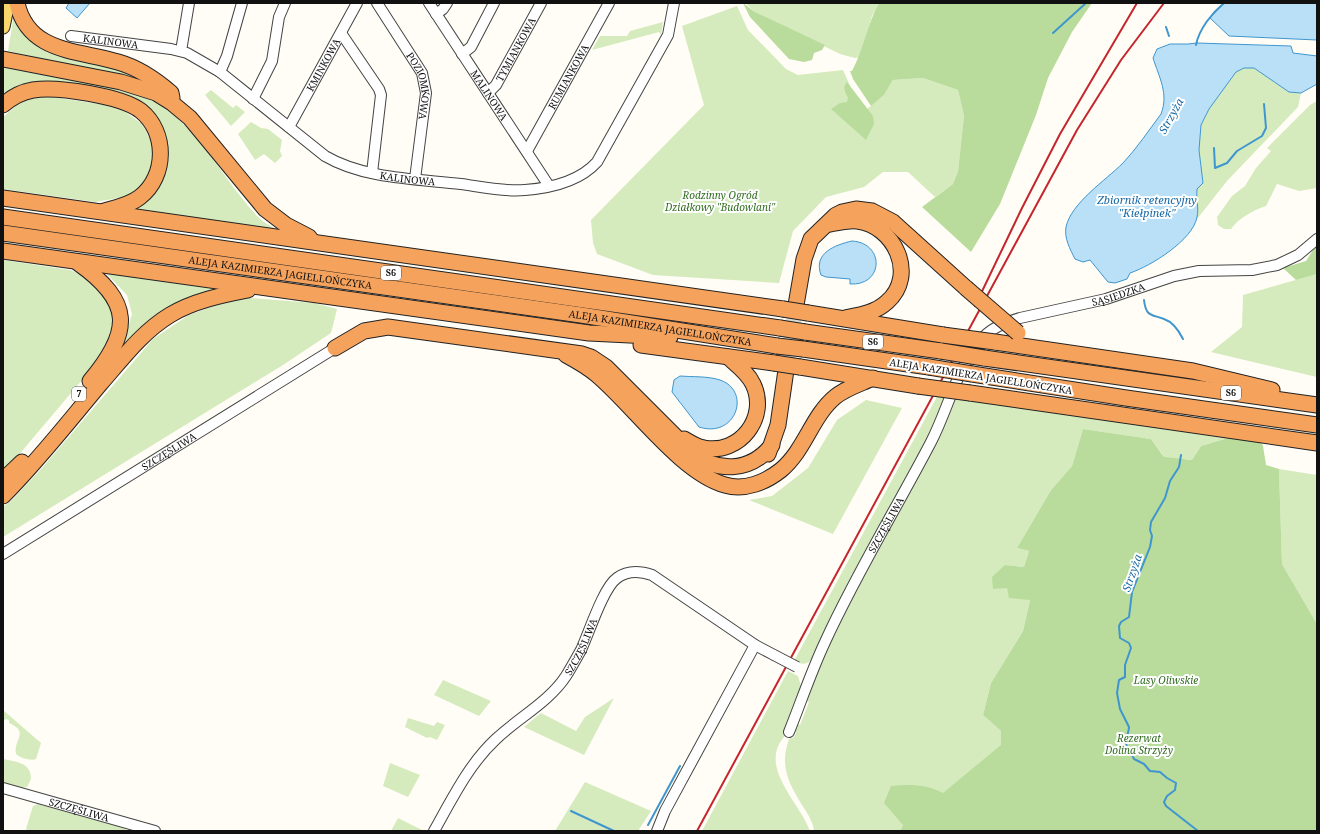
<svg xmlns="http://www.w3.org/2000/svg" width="1320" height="834" font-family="'Noto Serif',serif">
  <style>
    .green { fill: #d5ebbd; fill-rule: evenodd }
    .forest { fill: #b9dc9c }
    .water { fill: #b9e0f7; stroke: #3f96cf }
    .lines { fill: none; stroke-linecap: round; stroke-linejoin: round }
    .stream { stroke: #3f96cf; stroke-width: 2 }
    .highway-tunnel { stroke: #dbdad3; stroke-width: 15; stroke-dasharray: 15 8; stroke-linecap: butt }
    .minor-casing { stroke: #444; stroke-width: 12 }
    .major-casing { stroke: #222; stroke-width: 15 }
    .highway-casing { stroke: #222; stroke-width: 17 }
    .minor { stroke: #fff; stroke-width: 10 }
    .major { stroke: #f9d66b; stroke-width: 13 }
    .highway { stroke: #f5a25d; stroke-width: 15 }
    .rail { stroke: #c4262e; stroke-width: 2 }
    .minor-bridge-casing { stroke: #444; stroke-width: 12; stroke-linecap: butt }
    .highway-bridge-casing { stroke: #222; stroke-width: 17; stroke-linecap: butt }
    .minor-bridge { stroke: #fff; stroke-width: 10 }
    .highway-bridge { stroke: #f5a25d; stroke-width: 15 }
    .labels { text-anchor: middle; stroke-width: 4; stroke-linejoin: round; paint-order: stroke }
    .shield { fill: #fff; stroke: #585858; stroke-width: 1 }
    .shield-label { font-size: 9px; font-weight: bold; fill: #111 }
    .street-label { font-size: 10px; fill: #111; stroke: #fff }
    .park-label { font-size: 10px; font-style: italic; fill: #2f6b1f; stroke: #fff }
    .water-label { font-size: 11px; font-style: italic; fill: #1768a6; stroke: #fff }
  </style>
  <rect width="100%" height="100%" fill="#fffdf5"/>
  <path class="green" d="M745,3H879L872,16L860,57L855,58L840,54L755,12Z
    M737,6L748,30L786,69L798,75L843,70L851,88L867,109L884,95L893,80L923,78L958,90L964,116L958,171L953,184L935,197L908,172H883L864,187L826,197L793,231L779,283L653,275L597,254L593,243L591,220L704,105L682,26Z
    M14,14L22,29L115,67L158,87L122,77L8,51Z
    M663,22L661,35L659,32L592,50L600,36H627L630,31Z
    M5,66C49,74 128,83 163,107C203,135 225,182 258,217C265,224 277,229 286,235L122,212L155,190L164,176L169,158L164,136L139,104L27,84L7,92L3,96V74Z
    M1244,68H1254L1289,92L1301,93L1298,107L1227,181L1197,219V189L1203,183L1199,150L1201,125L1209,109L1236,72Z
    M211,90L233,108L236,105L245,112L231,126L205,95Z
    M45,96L106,105L124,111L142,124L150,139L155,157L148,177L130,196L95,202L3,189V117L22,101Z
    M1317,101V188L1299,191L1277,184L1266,206C1253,210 1239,218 1231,229H1224L1218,225L1217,217L1232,196L1245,186L1256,168L1271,151L1267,148L1310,105Z
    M251,122L261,128L268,129L282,140L280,151L282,156L275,163L264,154L255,160L238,134Z
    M3,260L70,270L90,278L104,293L112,308V331L104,354L11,464L3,469Z
    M103,270L225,288L185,299L154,316L120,355L132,314L127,295Z
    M1317,274V377L1211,352L1242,327L1243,295Z
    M238,297L314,303L337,309L331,333L283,365L3,537V507L12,500L42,468L153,339L189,315Z
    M939,393L947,394L936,424L813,659C806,665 802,665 794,661Z
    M952,395L1233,434L1228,438L1201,446L1192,460L1185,459L1317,831L903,825L900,831H814C813,822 809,816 804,808C789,784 779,767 789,739L794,737L796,733L795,723L800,725L809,702L804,700L824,650ZM1083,429L1151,439L1163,455L1001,744V731L983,715L991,683L1023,631L1030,600L1007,588L1005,565L1024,567L1029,551L1017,548L1051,490L1072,466Z
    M866,400L902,408L833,534L749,500L772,496L808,468L837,420Z
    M1279,469L1317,475V624L1282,564Z
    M788,671L798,676L802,689L784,737C758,767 800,803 810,831H702Z
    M443,680L491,701L479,716L434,695Z
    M614,698L584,755L524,727L541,713L576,731L585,717Z
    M3,710L41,743L36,759C31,761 20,758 16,754C13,740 30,732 9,723V720L6,719L3,721Z
    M408,718L434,726L437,722L445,725L437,740L430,737L427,738L405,727Z
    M3,759C16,762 31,762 31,779L27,787L20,788L3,784Z
    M390,763L420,775L408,797L383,786Z
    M585,782L651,811L638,831H555Z
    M38,804L124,828L128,831H29L26,829L33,806Z
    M398,818L422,830L391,831Z"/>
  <path class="forest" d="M743,3L755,12L825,45L822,50L814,53L812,60L804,62L789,59L750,17Z
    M879,3H1092L1072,32L1048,78L1036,115L1000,204L971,252L922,207L953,184L958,171L964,116L958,90L923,78L893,80L884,95L871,106L853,79L850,71H852C864,49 867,24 879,3Z
    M847,82L873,116L874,124L866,140L831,109L840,103L847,102L848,98C845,91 842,88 847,82Z
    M1317,244V274L1296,280L1283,268L1306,261Z
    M1083,429L1151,439L1164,457L1192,460L1201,446L1228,438L1233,434L1259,438L1263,446L1266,465L1279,469L1282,564L1317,624V831H900L903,825L884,803L891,786C910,784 926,784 943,793L1001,745V731L983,715L991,683L1023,631L1030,600L1009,598L1007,588L993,589L992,577L1005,565L1024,567L1029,551L1017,548L1051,490L1072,466Z"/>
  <path class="water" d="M69,3H90L77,18L66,8Z
    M1224,3H1317V40L1229,36L1210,18Z
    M1197,43L1291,46L1293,53L1317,56V84L1301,93L1289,92L1254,68H1244L1236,72L1209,109L1201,125L1199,150L1203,183L1197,189C1196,199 1199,208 1197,217C1193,240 1151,266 1130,273L1127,279L1115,283L1108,282L1090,260L1083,262L1075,259C1070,249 1064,238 1066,227C1071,203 1106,180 1123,163C1137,148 1149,130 1161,114C1169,94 1159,77 1153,58L1157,49L1170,44H1188Z
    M852,241C885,243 884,286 850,284V279L826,277L821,275C813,253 835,245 852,241Z
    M680,376C692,377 708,376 720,380C752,391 736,439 699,427L672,392L674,380Z"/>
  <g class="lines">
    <path class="stream" d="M1166,27L1169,36
      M1053,33L1086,3
      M1196,45C1199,29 1212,13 1224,3
      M1214,148L1215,168L1227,163L1237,151L1262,136L1266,128L1264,104
      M1144,300C1146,317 1151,314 1164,319C1173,322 1179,331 1183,339
      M1181,455L1179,467L1170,481L1165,498L1151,522L1150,530L1152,536L1150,547L1132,592L1129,617L1121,622L1119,626L1120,638L1129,643L1131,648L1125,665V677L1119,680L1117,693L1120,709L1129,727C1129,733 1124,741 1127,747C1130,751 1132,754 1134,759L1144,764L1150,771L1160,772L1167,778L1176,783L1175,790L1167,796L1164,802L1166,806L1198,831
      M571,811L614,831
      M648,825L680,766"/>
    <path class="highway-tunnel" d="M786,370L796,305"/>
    <defs>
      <g id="minor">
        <path id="s1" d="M377,3L422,73L426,93L415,179"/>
        <path id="s2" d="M429,3L549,186"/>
        <path d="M436,14L443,9L447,3"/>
        <path d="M341,33L379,89L381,95L372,173"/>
        <path id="s3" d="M71,36L171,49L187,53L220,72L325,156C364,179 417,179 461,184C482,187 505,192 525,190C551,188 579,182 597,162L668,35L674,3"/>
        <path d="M181,51L189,3"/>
        <path d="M462,54L471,47L494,3"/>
        <path d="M220,72L227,56L242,3"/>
        <path id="s4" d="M488,93L496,85L541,3"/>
        <path d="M253,99L272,61L279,17L285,3"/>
        <path id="s5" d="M289,127L357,3"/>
        <path id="s6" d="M527,151L609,3"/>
        <path id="s7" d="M3,554L335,348"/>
        <path id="s8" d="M789,732C801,702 811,672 825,642C856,574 896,509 931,442C948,409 956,371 979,342C990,328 1004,323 1020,318L1106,299L1174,276L1199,271L1252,270L1277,265L1298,255L1317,239"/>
        <path id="s9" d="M3,788L155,831"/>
        <path id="s10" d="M434,831C452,799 469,764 496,739C518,718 549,702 566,676C571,668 576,659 581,650C589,633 603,588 617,578C628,570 640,571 652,575L755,645L774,655"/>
        <path d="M657,831L665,811L755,645"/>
      </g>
      <path id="major" d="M3,27L8,3"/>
      <g id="highway">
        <path d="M17,3C28,53 78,50 118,62C139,68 155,79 171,93L172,98"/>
        <path d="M3,59L121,82L156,93L172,103L190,118L265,209L286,225L309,237L312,241"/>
        <path d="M3,105C12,97 21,92 33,90C57,86 122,96 141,111C167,132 167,176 140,197C130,205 116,208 104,211"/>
        <path d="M3,198L783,309"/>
        <path d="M3,217L780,328"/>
        <path d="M830,224C838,223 848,220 857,221C894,225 918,275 887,302C875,313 860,315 845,318"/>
        <path id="s11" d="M3,233L581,315L777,346"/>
        <path d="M3,251L589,333L670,337"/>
        <path d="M78,263C133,302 132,331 90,381"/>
        <path d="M796,305L804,259L811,239L836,215L842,212L856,209L872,211L893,222L966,288"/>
        <path d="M808,313L943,335"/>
        <path d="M805,332L941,351"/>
        <path d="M995,342L1193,371L1272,390"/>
        <path d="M641,345L774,363"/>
        <path d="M335,348L364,331L388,327L582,354L591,357L606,367L690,451C716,473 750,473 772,445"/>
        <path d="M803,349L929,367"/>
        <path d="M566,355C577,361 588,367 597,375C633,405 681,473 725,485C745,491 766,482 781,470C805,450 812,416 835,397C846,388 860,384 873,378"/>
        <path d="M984,358L1317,405"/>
        <path d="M800,367L918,386"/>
        <path d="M972,374L1126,398L1317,425"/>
        <path d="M970,393L1317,443"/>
        <path d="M684,439C691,443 697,447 704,448C740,455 769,417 753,384C748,373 737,365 728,357"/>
        <path d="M768,454L778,425L786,370"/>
        <path d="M3,480L22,462"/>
        <path d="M3,496C38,461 69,421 101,383C122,359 142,332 170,315C193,301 222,295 248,290"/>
      </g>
    </defs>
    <use href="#minor" class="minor-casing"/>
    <use href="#major" class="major-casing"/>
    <use href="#highway" class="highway-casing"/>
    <use href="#minor" class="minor"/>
    <use href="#major" class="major"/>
    <use href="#highway" class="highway"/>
    <path class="rail" d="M975,306L1022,208L1060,134L1137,3
      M697,831L1077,130L1121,60L1164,3"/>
    <defs>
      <path id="minor-bridge" d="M774,655L797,667"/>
      <path id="highway-bridge" d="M966,288L1018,333
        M783,309L808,313
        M780,328L805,332
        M943,335L995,342
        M777,346L803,349
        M941,351L984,358
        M774,363L800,367
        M929,367L972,374
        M918,386L970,393"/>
    </defs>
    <use href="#minor-bridge" class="minor-bridge-casing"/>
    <use href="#highway-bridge" class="highway-bridge-casing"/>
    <use href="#minor-bridge" class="minor-bridge"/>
    <use href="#highway-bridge" class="highway-bridge"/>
  </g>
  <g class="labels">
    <g class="shield">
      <rect x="381" y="266" width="20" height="14" rx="3"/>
      <rect x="863" y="335" width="20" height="14" rx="3"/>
      <rect x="1221" y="386" width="20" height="14" rx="3"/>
      <rect x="72" y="387" width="14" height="14" rx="3"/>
    </g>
    <g class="shield-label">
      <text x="391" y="276">S6</text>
      <text x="873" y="345">S6</text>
      <text x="1231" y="396">S6</text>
      <text x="79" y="397">7</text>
    </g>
    <g class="street-label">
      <text dy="4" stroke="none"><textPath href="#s3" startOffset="40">KALINOWA</textPath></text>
      <text dy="4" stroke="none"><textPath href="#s4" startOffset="52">TYMIANKOWA</textPath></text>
      <text dy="4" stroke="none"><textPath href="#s5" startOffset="71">KMINKOWA</textPath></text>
      <text dy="4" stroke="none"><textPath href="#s6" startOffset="85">RUMIANKOWA</textPath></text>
      <text dy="4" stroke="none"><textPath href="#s1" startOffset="95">POZIOMKOWA</textPath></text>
      <text dy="4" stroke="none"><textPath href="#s2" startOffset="110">MALINOWA</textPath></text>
      <text dy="4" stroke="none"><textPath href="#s3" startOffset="376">KALINOWA</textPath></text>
      <text dy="4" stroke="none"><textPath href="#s11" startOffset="280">ALEJA KAZIMIERZA JAGIELLOŃCZYKA</textPath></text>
      <text dy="4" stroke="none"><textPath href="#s8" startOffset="584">SĄSIEDZKA</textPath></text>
      <text dy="4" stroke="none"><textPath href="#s11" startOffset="664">ALEJA KAZIMIERZA JAGIELLOŃCZYKA</textPath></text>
      <text transform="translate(981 376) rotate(9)" y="4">ALEJA KAZIMIERZA JAGIELLOŃCZYKA</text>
      <text dy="4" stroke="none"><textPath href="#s7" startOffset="195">SZCZĘŚLIWA</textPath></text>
      <text dy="4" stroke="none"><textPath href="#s8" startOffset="229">SZCZĘŚLIWA</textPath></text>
      <text dy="4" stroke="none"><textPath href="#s10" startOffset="239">SZCZĘŚLIWA</textPath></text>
      <text dy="4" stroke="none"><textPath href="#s9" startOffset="79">SZCZĘŚLIWA</textPath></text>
    </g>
    <g class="park-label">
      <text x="720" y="199">Rodzinny Ogród<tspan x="720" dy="12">Działkowy "Budowlani"</tspan></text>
      <text x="1166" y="684">Lasy Oliwskie</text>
      <text x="1139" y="742">Rezerwat<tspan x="1139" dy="12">Dolina Strzyży</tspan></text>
    </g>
    <g class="water-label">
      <text transform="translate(1171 116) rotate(-61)" y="4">Strzyża</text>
      <text x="1147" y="204">Zbiornik retencyjny<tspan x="1147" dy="13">"Kiełpinek"</tspan></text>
      <text transform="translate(1132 573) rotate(-71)" y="4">Strzyża</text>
    </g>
  </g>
  <rect width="1320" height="834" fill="none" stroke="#111111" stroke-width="8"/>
</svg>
